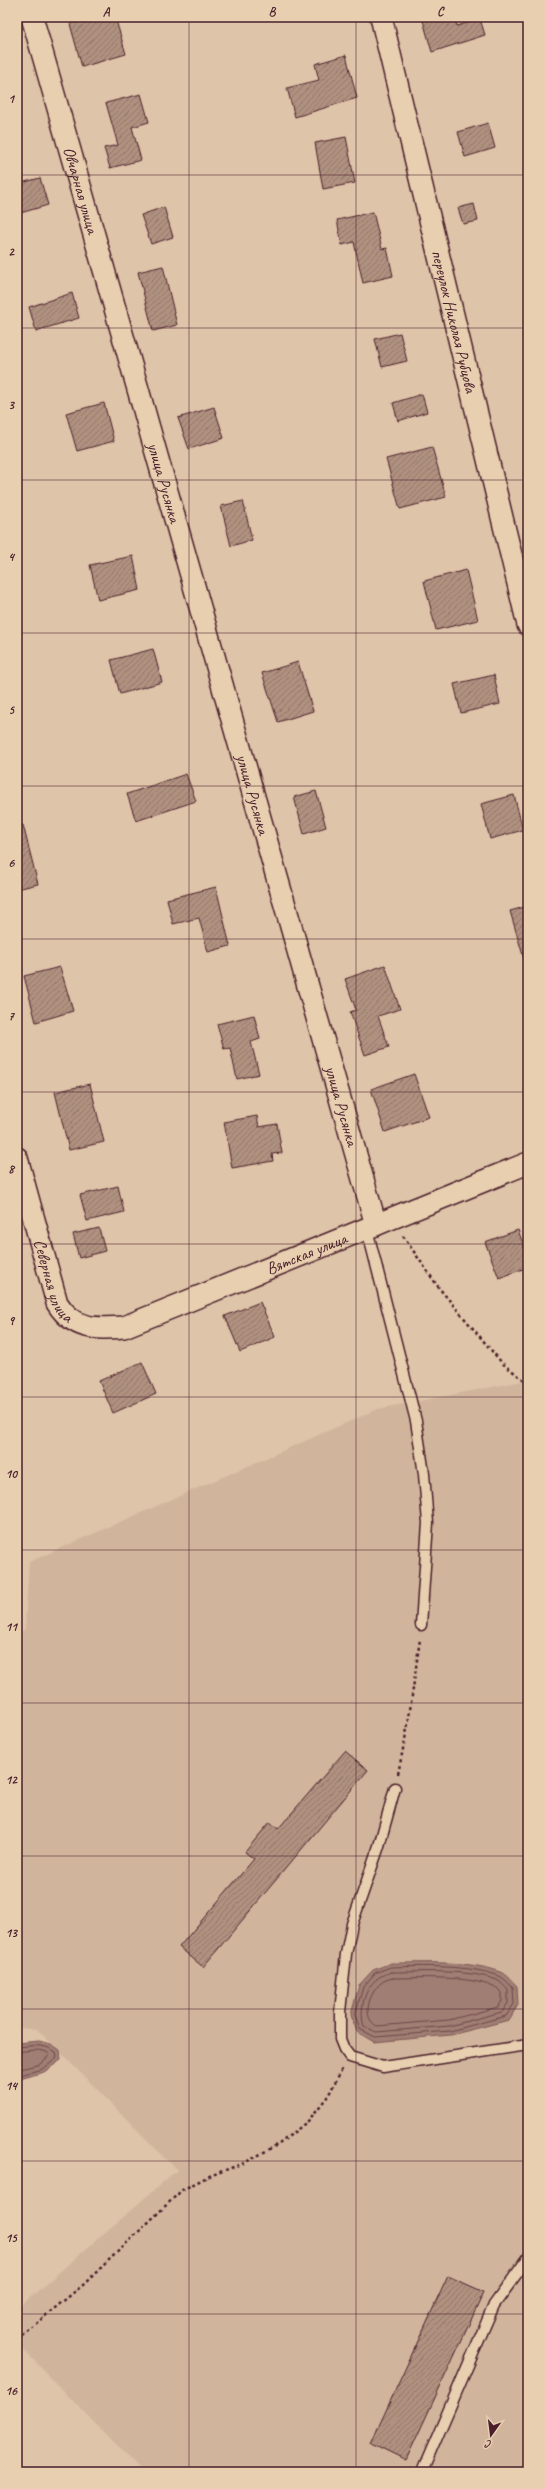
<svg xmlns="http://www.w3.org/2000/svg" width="545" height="2489" font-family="Caveat,sans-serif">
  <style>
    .built { fill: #d0b59c }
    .water { fill: #a07e73; stroke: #7e5856 }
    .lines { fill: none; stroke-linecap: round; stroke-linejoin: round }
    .shore { stroke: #6c4548; stroke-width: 1 }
    .building { fill: url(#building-hatch); stroke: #4a1f2b }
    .lane-casing { stroke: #4a1f2b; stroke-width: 13 }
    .street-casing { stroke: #4a1f2b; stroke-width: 24 }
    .path { stroke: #4a1f2b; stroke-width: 2.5; stroke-dasharray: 3 3; stroke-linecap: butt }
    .lane { stroke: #e7cfb0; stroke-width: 10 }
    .street { stroke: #e7cfb0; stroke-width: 21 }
    .grid { fill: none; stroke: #4a1f2b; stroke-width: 1; stroke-opacity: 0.55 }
    .labels { text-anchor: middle; stroke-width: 3; stroke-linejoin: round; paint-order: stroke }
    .street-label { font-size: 17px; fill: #4a1f2b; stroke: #e7cfb0 }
    .neatline { fill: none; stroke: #4a1f2b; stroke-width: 1.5 }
    .grid-label { font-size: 13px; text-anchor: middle; font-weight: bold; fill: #4a1f2b }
  </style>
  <defs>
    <pattern id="building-hatch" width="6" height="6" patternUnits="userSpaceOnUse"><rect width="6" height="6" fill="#b09180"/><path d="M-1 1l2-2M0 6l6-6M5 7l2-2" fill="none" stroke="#917669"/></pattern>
  </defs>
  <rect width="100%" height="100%" fill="#dec4a8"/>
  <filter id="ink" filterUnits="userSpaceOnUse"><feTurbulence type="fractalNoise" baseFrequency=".025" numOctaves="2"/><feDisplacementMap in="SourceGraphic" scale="8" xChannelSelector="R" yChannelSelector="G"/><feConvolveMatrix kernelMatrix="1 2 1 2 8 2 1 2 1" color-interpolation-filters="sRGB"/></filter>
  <g filter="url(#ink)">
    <path class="built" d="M528,1380V2472H142L17,2343V2309L177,2170L37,2029L17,2028V1635L25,1629L29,1562L378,1409Z"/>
    <path class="water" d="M391,1963C424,1963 469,1960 501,1972C507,1974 513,1982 517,1986L518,2005L509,2020L451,2035L374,2042L357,2032L351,2015L359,1985L373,1970Z
      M39,2041L51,2044L60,2050L61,2060L44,2072L17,2080V2043Z"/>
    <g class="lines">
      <path class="shore" d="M391,1967C420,1966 472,1965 499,1976C504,1978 509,1984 513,1988L514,2004L506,2016L450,2031L375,2037L360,2029L355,2015L363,1987L375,1973Z
        M392,1972C423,1972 468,1969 497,1980C501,1982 505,1987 508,1990V2003L502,2012L449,2026L376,2032L364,2026C359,2011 364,1988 378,1978C381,1975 388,1974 392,1972Z
        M393,1978C419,1978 484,1974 502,1993V2001L498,2007L449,2020L377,2026C361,2018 369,1993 381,1983C384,1980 389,1979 393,1978Z
        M17,2047C31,2046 44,2043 56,2052L57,2057L42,2069L17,2076
        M17,2052C27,2051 44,2047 50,2055L40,2064L17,2070"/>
    </g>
    <path class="building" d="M93,17H115L126,54L82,67L70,24Z
      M422,17H455L457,26L480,19L485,35L432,52Z
      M346,55L357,98L295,117L287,88L319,80L315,64Z
      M141,94L149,122L132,127L141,160L110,168L104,148L118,145L106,103Z
      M488,123L495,148L465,157L458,132Z
      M346,137L355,183L323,189L315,143Z
      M40,178L48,205L17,214V184Z
      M474,204L478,221L463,224L458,208Z
      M164,207L173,237L151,244L141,215Z
      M373,212L382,249L387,248L393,276L363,283L354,242L342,245L337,220Z
      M163,266L177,325L153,331L138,272Z
      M72,293L79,318L36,331L29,307Z
      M400,333L407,361L382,367L375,339Z
      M422,394L427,412L398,421L393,403Z
      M104,403L114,441L77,451L66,413Z
      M214,407L224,438L189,449L178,418Z
      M432,447L446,497L400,509L386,459Z
      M243,501L252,540L231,546L221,506Z
      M133,556L140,590L98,600L90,565Z
      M466,570L478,620L436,630L424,581Z
      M153,649L162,682L120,694L111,660Z
      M298,662L313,711L278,722L262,673Z
      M494,675L500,704L461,713L454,684Z
      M186,774L196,801L136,821L127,794Z
      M316,791L326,827L304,834L294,797Z
      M514,795L523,830L490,839L481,804Z
      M23,825L38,884L17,889V826Z
      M216,887L230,946L208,952L199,918L173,924L167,899Z
      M528,906V958L524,959L510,911Z
      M385,965L400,1009L378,1016L389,1047L365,1055L350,1012L356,1010L345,979Z
      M60,967L73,1011L36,1022L24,976Z
      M254,1015L260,1039L251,1042L259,1074L237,1079L230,1048L224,1049L217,1024Z
      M414,1074L429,1117L385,1132L371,1089Z
      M90,1084L104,1142L69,1150L55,1092Z
      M257,1116L259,1127L277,1124L282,1153L272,1154L273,1161L232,1168L224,1122Z
      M118,1186L124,1212L87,1221L80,1195Z
      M99,1228L105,1251L79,1258L73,1234Z
      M518,1230L528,1257V1267L499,1278L485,1242Z
      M260,1302L275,1337L240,1352L225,1316Z
      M142,1362L156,1394L113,1413L99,1381Z
      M345,1751L368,1770L203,1967L179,1947L254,1859L245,1852L270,1822L278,1829Z
      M448,2276L484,2292L406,2460L371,2443Z"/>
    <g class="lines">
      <defs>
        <path id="lane" d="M367,1229L416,1421L424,1474L428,1523L421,1625
          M395,1788L379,1846L352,1924L346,1954L340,2012V2039L344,2049L350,2057L383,2067L528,2045
          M422,2472L494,2305L528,2258"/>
        <g id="street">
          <path id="s1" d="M32,17L376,1225"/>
          <path id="s2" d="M381,17L528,625"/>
          <path id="s3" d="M17,1158L57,1303C74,1330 95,1329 124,1327L528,1163"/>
        </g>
      </defs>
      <use href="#lane" class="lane-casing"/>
      <use href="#street" class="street-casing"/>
      <path class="path" d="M403,1236L439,1288L502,1363L528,1383
        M398,1774L408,1724L420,1639
        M17,2339L83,2285L182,2190L207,2177L244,2163L279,2144L308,2121L328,2096L342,2069"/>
      <use href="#lane" class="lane"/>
      <use href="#street" class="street"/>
    </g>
  </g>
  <path class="grid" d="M189,17V2472M356,17V2472M17,175H528M17,328H528M17,480H528M17,633H528M17,786H528M17,939H528M17,1092H528M17,1244H528M17,1397H528M17,1550H528M17,1703H528M17,1856H528M17,2009H528M17,2161H528M17,2314H528"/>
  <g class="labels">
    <g class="street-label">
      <text dy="6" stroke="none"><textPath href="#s1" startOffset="180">Овчарная улица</textPath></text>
      <text dy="6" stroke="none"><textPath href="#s2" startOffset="313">переулок Николая Рубцова</textPath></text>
      <text dy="6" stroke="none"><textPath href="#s1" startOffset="484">улица Русянка</textPath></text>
      <text dy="6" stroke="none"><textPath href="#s1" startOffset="808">улица Русянка</textPath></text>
      <text dy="6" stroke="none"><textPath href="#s1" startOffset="1132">улица Русянка</textPath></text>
      <text dy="6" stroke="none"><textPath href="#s3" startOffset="423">Вятская улица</textPath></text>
      <text dy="6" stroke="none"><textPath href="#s3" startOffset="128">Северная улица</textPath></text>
    </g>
  </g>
  <rect width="545" height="2489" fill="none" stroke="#e7cfb0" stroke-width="44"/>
  <g transform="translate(491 2435) rotate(194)" stroke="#e7cfb0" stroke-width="3" paint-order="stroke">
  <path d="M0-3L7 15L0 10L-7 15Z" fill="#4a1f2b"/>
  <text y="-6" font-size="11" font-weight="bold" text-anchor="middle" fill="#4a1f2b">С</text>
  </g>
  <rect x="22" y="22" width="501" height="2445" class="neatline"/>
  <g class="grid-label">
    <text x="106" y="16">A</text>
    <text x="272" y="16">B</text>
    <text x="440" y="16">C</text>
    <text x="11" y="103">1</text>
    <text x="11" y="256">2</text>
    <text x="11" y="409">3</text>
    <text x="11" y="561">4</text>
    <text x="11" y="714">5</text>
    <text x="11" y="867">6</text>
    <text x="11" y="1020">7</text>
    <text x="11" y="1173">8</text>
    <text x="11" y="1325">9</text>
    <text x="11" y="1478">10</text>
    <text x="11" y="1631">11</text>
    <text x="11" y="1784">12</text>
    <text x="11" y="1937">13</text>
    <text x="11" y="2090">14</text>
    <text x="11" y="2242">15</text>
    <text x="11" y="2395">16</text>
  </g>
</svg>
